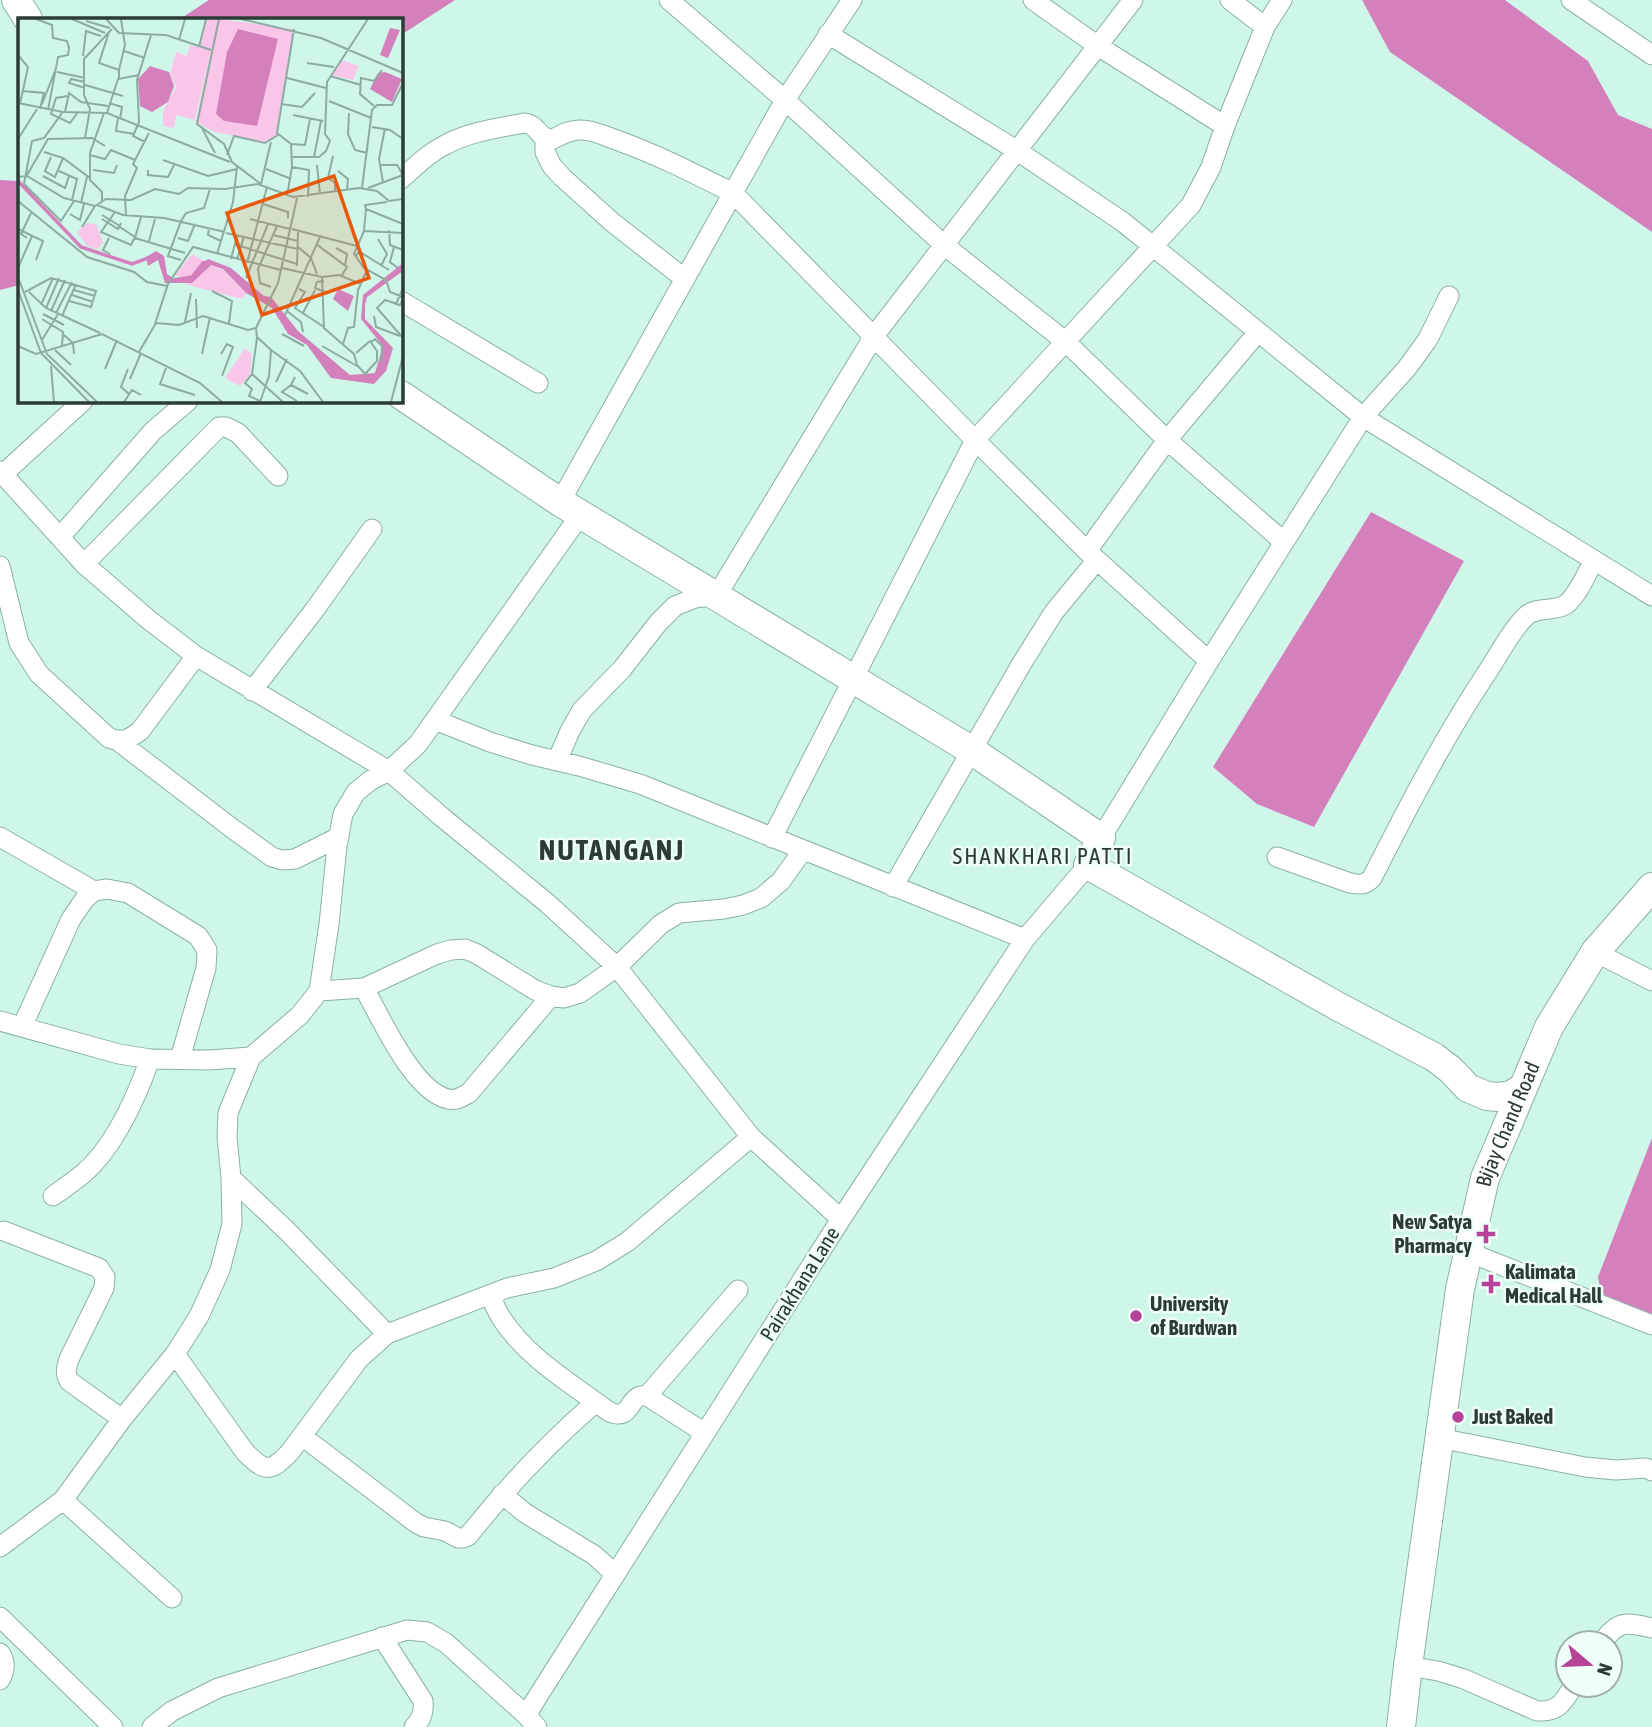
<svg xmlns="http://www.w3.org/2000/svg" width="1652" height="1727" font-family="'Asap Condensed',sans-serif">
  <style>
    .water { fill: #d480bc }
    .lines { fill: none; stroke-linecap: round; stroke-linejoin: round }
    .street-casing { stroke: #8bb1a4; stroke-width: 21 }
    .secondary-casing { stroke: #8bb1a4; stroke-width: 30 }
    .street { stroke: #fff; stroke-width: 19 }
    .secondary { stroke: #fff; stroke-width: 28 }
    .poi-dot { fill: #b6429a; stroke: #effef8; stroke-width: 2.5 }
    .labels { text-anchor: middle; stroke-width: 5; stroke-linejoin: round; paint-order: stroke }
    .street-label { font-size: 21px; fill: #2b3b35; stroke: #effef8 }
    .poi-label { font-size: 21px; font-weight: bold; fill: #2b3b35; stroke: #effef8; text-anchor: start }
    .neighbourhood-label { font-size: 23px; letter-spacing: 2px; fill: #2b3b35; stroke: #effef8 }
    .district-label { font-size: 28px; font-weight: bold; letter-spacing: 2px; fill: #2b3b35; stroke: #effef8 }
    .inset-river { fill: none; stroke: #d480bc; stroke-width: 3.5 }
    .inset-road { fill: none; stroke: #8daca1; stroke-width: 2 }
    .view { fill: #e8590c; fill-opacity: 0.15; stroke: #e8590c; stroke-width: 3.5 }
    .inset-edge { fill: none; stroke: #2b3b35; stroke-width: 3.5 }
  </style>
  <rect width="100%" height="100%" fill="#cff7e9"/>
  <path class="water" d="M209,0H455L401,35V19H180Z
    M1362,0H1505L1588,61L1618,115L1652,129V232L1390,52Z
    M0,180L19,181V285L0,290Z
    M1371,512L1464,561L1314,827L1257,804L1213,767Z
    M1652,1138V1318L1606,1297L1600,1289L1598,1277Z"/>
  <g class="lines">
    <defs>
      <path id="street" d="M669,0L785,100L944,245L1066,342L1167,440L1284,542
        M1033,0L1098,46L1225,126
        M1230,0L1265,27
        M1571,0L1652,55
        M828,34L1016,150L1123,222L1363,417L1652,596
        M545,139V152L552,166L562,177L612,222L685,279
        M401,179C415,167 428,153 445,145C468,132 498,128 524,123C539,125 537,137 551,140C561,135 571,129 582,130C594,130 607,137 619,141C658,155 695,174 733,193L975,440L1087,551L1209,661
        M401,301L538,383
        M0,471L84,564L149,620L196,656L389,771L443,818L547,903L617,967L751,1137L841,1219
        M3,474L83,401
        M560,502L785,100L852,0
        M60,537L153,431L188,401
        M1087,551L1167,440L1258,332
        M84,564L219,427H226L238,433L278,476
        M0,566L19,643L39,674L109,738C123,743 128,740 140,731L196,656
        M252,691L316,608L372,529
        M435,720L490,742L532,755L579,766L640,784L1025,939
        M118,741L233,829L272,857L282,860L295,859L339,837
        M557,761L570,731L582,710L622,669L658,623L675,606L695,598L717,595L874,336L1133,0
        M0,837L94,891
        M772,838L975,440L1191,205L1211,167L1225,126L1265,27L1282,0
        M1101,838L1209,661L1363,417L1407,368L1428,339L1449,296
        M1277,857L1350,883C1361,885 1365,885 1372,878C1408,807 1444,737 1488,671C1500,653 1510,632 1525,617C1535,606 1553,612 1565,605C1577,597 1587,573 1594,560
        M893,887L1022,663L1054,612L1097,560
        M1595,952L1652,981
        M364,988C381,1018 413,1091 448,1099C456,1101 462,1097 469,1093L551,996
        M319,991L364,988L437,954L451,950L465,949L477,954L535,990L551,996L564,998L580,993L617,967L661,924L679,913L724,909L743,905L761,898L781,881L803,850
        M0,1021L119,1054L150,1059L209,1060L251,1057L300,1015L319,991L329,924L337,846L343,814L356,792L371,780L389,771L418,744L581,514
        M22,1027L71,919L84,900L94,891L107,889L128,893L198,936L207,950L206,968L180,1059
        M231,1178L287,1231L387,1334
        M53,1196C63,1189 74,1181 84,1173C115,1146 136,1098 150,1059
        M4,1231L99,1268L105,1277L104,1288L69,1359C66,1368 65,1373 69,1381L122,1419
        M1468,1252L1652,1325
        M490,1295C494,1303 497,1312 502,1319C527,1358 572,1384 608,1411C633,1424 627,1392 647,1396L705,1433
        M175,1354L245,1452C265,1472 270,1473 290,1452L359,1359L387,1334L507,1288L554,1278L596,1261L627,1242L751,1137
        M647,1396L738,1290
        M302,1436L416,1523L424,1527L445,1531L458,1538H463L468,1536C508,1486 548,1443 596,1402
        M1439,1438L1585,1467L1616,1470L1646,1468L1652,1471
        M502,1494L525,1513L594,1555L615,1574
        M63,1500L172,1598
        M0,1547L63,1500L122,1419L175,1354L199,1316L220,1270L232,1224L231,1178L227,1137L228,1113L251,1057
        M0,1617L113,1727
        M382,1637L423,1701C424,1712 422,1719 414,1727
        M1602,1643C1617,1620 1627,1622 1652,1628
        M0,1653C6,1662 5,1671 0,1680
        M1408,1666L1438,1671L1464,1679L1537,1711C1560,1712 1563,1702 1574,1685
        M526,1715L841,1219L1025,939L1088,865
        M152,1727L172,1711L218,1688L407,1630L427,1632L446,1643L526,1715L537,1727"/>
      <g id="secondary">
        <path d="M16,0L28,19"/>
        <path d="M401,395L560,502L971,750L1101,838L1088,865L1337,1006L1434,1057L1451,1070L1468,1088L1487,1096L1498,1097L1511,1095L1522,1088"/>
        <path id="s1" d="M1401,1727L1408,1666L1460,1289L1485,1178L1549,1027L1595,952L1652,887"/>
      </g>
    </defs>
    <use href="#street" class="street-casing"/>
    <use href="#secondary" class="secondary-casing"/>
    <use href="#street" class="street"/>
    <use href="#secondary" class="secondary"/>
  </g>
  <g class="poi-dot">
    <path d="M1482.5 1223.5h7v7h7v7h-7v7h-7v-7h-7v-7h7z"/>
    <path d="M1487.5 1273.5h7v7h7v7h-7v7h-7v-7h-7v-7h7z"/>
    <circle cx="1136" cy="1316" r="7"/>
    <circle cx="1458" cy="1417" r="7"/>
  </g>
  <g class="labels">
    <g class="street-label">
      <text dy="7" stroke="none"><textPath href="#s1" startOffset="614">Bijay Chand Road</textPath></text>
      <text transform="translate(800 1284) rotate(-58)" y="7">Pairakhana Lane</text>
    </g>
    <g class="poi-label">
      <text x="1472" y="1229" text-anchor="end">New Satya<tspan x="1472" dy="24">Pharmacy</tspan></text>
      <text x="1505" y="1279">Kalimata<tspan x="1505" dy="24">Medical Hall</tspan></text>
      <text x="1150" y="1311">University<tspan x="1150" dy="24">of Burdwan</tspan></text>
      <text x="1472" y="1424">Just Baked</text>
    </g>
    <g class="neighbourhood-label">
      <text x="1043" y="864">SHANKHARI PATTI</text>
    </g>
    <g class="district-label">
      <text x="612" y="860">NUTANGANJ</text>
    </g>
  </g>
  <g transform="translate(18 18)">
    <rect width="385" height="385" fill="#cff7e9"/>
    <path d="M201,1L276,11L259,118L248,124L196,114L178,104L192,33L177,102L158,97L156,110L145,108V93L158,69L152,56L158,34L169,38L172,27L181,29L188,2ZM323,42L341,48L335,62L313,57ZM69,205L78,206L85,224L80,231L69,228L59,214ZM174,236L185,242L179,251L191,246L204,251L228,275L224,281L170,267L167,260L157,257ZM227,330L234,336L232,357L222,368L207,360Z" fill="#f9c6e9"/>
    <path d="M372,10L382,12L370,40L362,37ZM220,11L260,21L239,108L206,103L198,96L209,34ZM132,48L151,54L156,68L150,84L134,94L122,88L120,61ZM367,54L384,61L374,84L352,71L360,55ZM138,233L146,238L149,256L158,262L174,259L190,241L213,250L246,278L253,279L280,313L332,357L357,355L365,328L343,301L345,277L385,245V253L349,279L347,287V301L375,330L368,353L356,366L313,360L289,327L270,316L254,290L228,275L205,251L193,247L174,265H147L140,242L130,248L128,239ZM320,271L336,278L330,293L315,281Z" fill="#d480bc"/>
    <path class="inset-river" d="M0,163L63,229L114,246L133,239M156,262L174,259L185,245L192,243"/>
    <path class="inset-road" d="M18,1L34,7L35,20L49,23L51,30L50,37L40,39L30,92M54,1L87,15M88,1L101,15L148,17L193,32M201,1L179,106L206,126L214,144L243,166L253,124M223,1L303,20L385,55M68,3L92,10M276,11L259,115L273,126L274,149L291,152L290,179M91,14L81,45L101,52V60M161,22L167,1M181,29L188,1M106,33L127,40M0,37L10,49L2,86M65,38L68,13L83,18M289,45L316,49M101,52L107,27L103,1M39,54L67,60M312,58L343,67M269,60L308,70M67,64L53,61L51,65L67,70M67,67L105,78M4,73L26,75L22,91M50,78L38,80L33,96L52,105L60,94M311,83L353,100M0,85L45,94L89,95L212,144M91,85L104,89L102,101M24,86L37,53M263,86L284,89L297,75M356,88L342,76L343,60L356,63L364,52M47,94L51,75L63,84L90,88M44,95L26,120L14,123L6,166L43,203L56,183M89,95L100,61L121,57M331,95L330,116L337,132L349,135M275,97L305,103M100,100L98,113L116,116M354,109L372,112L385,121M184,110L197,135M67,120L72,91L66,77V41L94,11M0,121L19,91M127,124L115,118L121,104L119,62L133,17M273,126L287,127L292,101M26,134L45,140L72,160M72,137L87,141L93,132L117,142M209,137L216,118L247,125L260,117M315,138L310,160L317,165V173M33,139L27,153L37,159L45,140M273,139H301L308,133L312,123L307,116L309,64L350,1M296,139L303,103M145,142L190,158L219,151M299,147L302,176M362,147H379L385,157M248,151L271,160M75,152L96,155L99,147M130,152V157L150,159L157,145M41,153L59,161L54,182M320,153L330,161L329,172M9,157L30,121L74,120L87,128M25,158L47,170L51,158M0,159L9,158L46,180L77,188L88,181L113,182L137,171L161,176L170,170L207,171L240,166L275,179L341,170L359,173L371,183L385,181M365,164L361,141L367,110M344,170L354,92L359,87H374L385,65M350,170L385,157M269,178L274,149M0,183L69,239L116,254L129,264L149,268M84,183V174L72,162V135L86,95M369,184L347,187L348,191L385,206M63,185L69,159M245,186L270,194V200M79,187L105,197L146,200L207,214M97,194L83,214L113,227L117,219L102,209M52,196L62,202L66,186M84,197L102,208M108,198L107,178L119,150L115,146L131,115M123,199L117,220L167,235M84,201L100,211L103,205M232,201L272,211M64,209L77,188M191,210L190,217L203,223M0,211L25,223L18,242M274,211L339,228M371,212L372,227L385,232M346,213L348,191M208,215L280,231M385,215L346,213L336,236L346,250L368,262L372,274L385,279M255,217L280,223M9,220L3,216L13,195M91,220L85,232L92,236M160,220L170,223L177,206M360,221L369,236L363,248M131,223L137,201M216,226L279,246M298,226L329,249L324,257M280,229L293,240L299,256M376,229L372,244L380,250M318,230L329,236L327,248M199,236L215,184L219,149M337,238L342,234L371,252M213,241L219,218M163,242L150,238L163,203L168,195L186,190L192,171M219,242L226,218M229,245L249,169M279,248L280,214M0,250L14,218M264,250L304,259L306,310L336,336L339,347L349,358M0,259L29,336L79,384M304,259L321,257L343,266M228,260L250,206M306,263L299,264L297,270L307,274M253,269L242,265L240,251L259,208M385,270L378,286L382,287L385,281M281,271L287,274L277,290L306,309M0,272L23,335L71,384M56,272L77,278M194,273L214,283L211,305M7,274L33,260L78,273L73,289L51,283M11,274L28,290L82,315M54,277L75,284M178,281L179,310M379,286L367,282L359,290L385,320M23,287L35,260M28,290L41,260M33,293L47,262M269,293L283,304L285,314M38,295L54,264M285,295L297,272M25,296L46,307M267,297L302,219M44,298L58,266M356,298L358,309L382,318M24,301L45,314L44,328M167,304L173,275M137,306L150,266L175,229L263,252M264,316L286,328M46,317L55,325L56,336M239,320L234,356L265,384M24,322L40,296M353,324L357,321L364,328L363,344M325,326L330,310L336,309L340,272L349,252M0,328L18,336L84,316L182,365L204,384M304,328L339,348M37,332L53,347M253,332L282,353L305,384M121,334L138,305L161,307L185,298L230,312L238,310M338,335L352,323L359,333V343L347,356M184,336L192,299M203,336L209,326L215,329L204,358M33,348L36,384M148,350L142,366L177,377M87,351L99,322M110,351L103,369L111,376M234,356L227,365L234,371L231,378L242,383M277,359L273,367L290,376M112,361L123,335M258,364L269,341M273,367L264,374L279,383M106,384L114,372L123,377M242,384L251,358L253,332L239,319L238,310L260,265L279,180M373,384L385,338"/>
    <path class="view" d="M316,158L351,260L244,297L209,195Z"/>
    <rect width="385" height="385" class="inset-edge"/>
  </g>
  <g transform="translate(1589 1664) rotate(109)"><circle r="33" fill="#effef8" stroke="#a1b0aa" stroke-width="2"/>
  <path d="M0-5L12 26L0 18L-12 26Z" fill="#b6429a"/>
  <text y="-10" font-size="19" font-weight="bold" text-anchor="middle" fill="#2b3b35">N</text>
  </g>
</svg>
